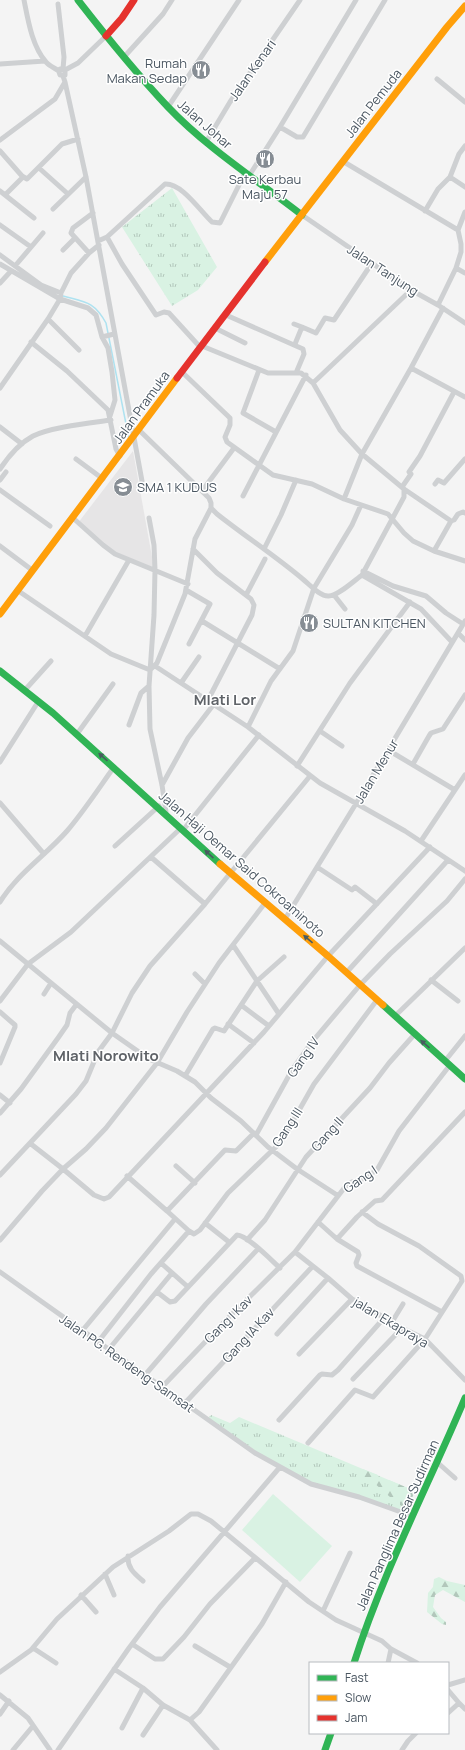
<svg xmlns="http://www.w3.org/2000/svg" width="465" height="1750" font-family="Manrope,sans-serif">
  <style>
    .education { fill: #e6e5e6 }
    .grass { fill: url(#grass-tufts) }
    .forest { fill: url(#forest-firs) }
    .pitch { fill: #d9f2e3 }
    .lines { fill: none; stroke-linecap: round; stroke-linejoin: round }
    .stream { stroke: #aee2f0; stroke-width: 1.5 }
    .street { stroke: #ced0d2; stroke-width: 5 }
    .fast { stroke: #30b455; stroke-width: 7 }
    .slow { stroke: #ff9f0a; stroke-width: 7 }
    .jam { stroke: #e5322d; stroke-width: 7 }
    .oneway { fill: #495b60 }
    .labels { text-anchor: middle; stroke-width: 3; stroke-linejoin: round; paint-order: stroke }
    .poi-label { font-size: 13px; fill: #4a5661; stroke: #fff; text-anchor: start }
    .street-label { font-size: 13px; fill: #4a5661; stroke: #fff }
    .quarter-label { font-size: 15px; font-weight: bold; fill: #5f6368; stroke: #fff }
  </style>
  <defs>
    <pattern id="grass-tufts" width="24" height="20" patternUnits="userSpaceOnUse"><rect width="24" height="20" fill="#d9f2e3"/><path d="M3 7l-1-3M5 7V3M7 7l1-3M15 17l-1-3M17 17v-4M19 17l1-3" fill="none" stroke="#b2c7bb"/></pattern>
    <pattern id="forest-firs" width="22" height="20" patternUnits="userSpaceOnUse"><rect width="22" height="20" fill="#d9f2e3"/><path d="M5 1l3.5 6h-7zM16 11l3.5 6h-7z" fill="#b2c7bb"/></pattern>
  </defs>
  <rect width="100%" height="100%" fill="#f4f4f4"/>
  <path class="education" d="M133,451L154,568L119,554L107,547L78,523Z"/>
  <path class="grass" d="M172,188L217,267L198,290L172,306L122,227Z
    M211,1415L230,1423L239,1417L415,1491L405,1514L323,1488L280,1467L207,1419Z"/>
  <path class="forest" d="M363,1469L378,1475V1478L382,1481L389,1480L415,1491L407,1509L400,1505V1498L390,1497L373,1482L359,1474Z
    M439,1577L447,1581L465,1585V1602L443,1590L435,1595L433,1607L441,1618L446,1622V1625L442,1624L427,1612L428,1593L433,1587L434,1579Z"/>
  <path class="pitch" d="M273,1494L332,1546L300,1582L242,1530Z"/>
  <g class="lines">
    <path class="stream" d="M63,296C85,302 94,301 106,323L129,439"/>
    <path class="street" d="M24,0C28,20 32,46 46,62C49,66 55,68 59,71
      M58,4L64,57L63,69
      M124,57L163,14L172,0
      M0,64L45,61
      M65,70V75H60L59,72L60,69L65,70L78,63L106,36
      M437,79L465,102
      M65,82L86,177L142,481
      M168,107L239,0
      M280,127L297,137H303L385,0
      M0,140L55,99L65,82L63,76
      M206,142L230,102L300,0
      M465,146L459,154L450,177L465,187
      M0,151L22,176L27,179L62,144L78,139
      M344,162L458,230
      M39,168L68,194
      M249,176L280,127L356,0
      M0,191L34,218
      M5,195L23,177
      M53,209L86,177
      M425,211L438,189L450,177
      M302,215L411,290L438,305L465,323
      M0,225L31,247
      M107,237L165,184C182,183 200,211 212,222L220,223L245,173
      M98,241L107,237L122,264L156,315L164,312L169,313L200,347
      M63,250L75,238
      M89,253L71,233L73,228L93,213
      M0,255L41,285L61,293
      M0,264L60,299L88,308L96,315L102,337L108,348L112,372L115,400L110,416
      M15,266L43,233
      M456,268L465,273
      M0,283L11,271
      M438,305L456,268L461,252V244L458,230L465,212
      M226,315L303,349L304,354L296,373
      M48,319L79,350
      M294,324L302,327
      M215,328L245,343
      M102,337L114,334
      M31,342L67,371L108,410L116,449L120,456
      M295,344L302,327L316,333L325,318L334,320L372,263
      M202,346L268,373H301L313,383L340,430L362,454L404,489V497L362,575
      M411,368L465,397
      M259,370L243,413L276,432
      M182,372L230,418V425L225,437L227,442L273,475L312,484L344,499L388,514L404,533L413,541L434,551L465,561
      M313,383L411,290
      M0,388L48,319L60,299L61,293L71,273L89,253L99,245
      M0,427L22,444
      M139,430L209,498L211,503V508L217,514C246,537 277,557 305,581C311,586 320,596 328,596C337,597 355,580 362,575L421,609L452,642
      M76,459L103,479
      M0,469C8,457 20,443 33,436C51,427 90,423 111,420
      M0,480L6,472
      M435,484L438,480L444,483L465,459
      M402,487L411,474L409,472L420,456L454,392
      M404,489L451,521
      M0,490L50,526
      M202,491L234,448
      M243,496L306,375
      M344,499L362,454L411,368L443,308
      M73,518L103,545L115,554L188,584
      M149,518L154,545L155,570L154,615L149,686L150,729L162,785L166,812
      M0,546L32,570
      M193,549L217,573L251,599L254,605L252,615L208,700
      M264,549L281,515L296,480
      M434,551L451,521L454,520L458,514L463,512L465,513
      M363,571L393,586L426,596L446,613L463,624
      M17,590L111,654L150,670L157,663L185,594L195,539L211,508
      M186,590L210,604L189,644
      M246,595L265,559
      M334,595L345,609
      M202,621L280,669
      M458,633L465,640
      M85,636L129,560
      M155,666L248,727L320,783L405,831L465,871
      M181,683L199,657
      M24,691L51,661
      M129,725L141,693L149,686
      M248,727L271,681L293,651L314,588L352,525L361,505
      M320,731L342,746
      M77,734L113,684
      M388,750L455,790
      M0,762L38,702
      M413,764L429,736L431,733L443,729L465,695
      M297,766L350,683L410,602
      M162,785L188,738L214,704
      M0,803L44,854
      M181,828L71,932L28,964L112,1033L149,1059L177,1071L195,1082L211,1098L241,1121L268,1147L297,1169L337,1195
      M184,829L259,735
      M421,841L465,775
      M115,846L159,806
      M151,857L205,904
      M317,867L352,890L355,887L377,904
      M0,902C17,874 45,856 67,831C84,811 99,788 114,767
      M285,919L357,802L465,621
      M0,941L28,964L0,1001
      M233,945L279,1014
      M346,973L448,860
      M195,974L205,984
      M431,980L458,1001
      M44,994L51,983
      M241,1005L269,1026
      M0,1012L15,1025V1027L0,1063
      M395,1016L465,948
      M228,1024L254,1043
      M445,1061L465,1036
      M185,1076L213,1029L215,1028L224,1031L257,981L284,957
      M0,1095L10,1103
      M0,1113L21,1089L58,1038L67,1025L70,1013L76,1005
      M256,1135L292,1070L312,1042L360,985L390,954L447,901L465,879
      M31,1144L63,1169L86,1149L106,1128L157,1063L187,1012L219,963L265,903
      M176,1166L195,1183
      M0,1175L76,1094L86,1081L98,1052L112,1033L132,993L150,966L205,904L310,776
      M127,1176L167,1211L225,1150L236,1151L254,1133
      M167,1211L189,1231L194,1234L200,1230L228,1193L281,1142L314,1084L377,1000
      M318,1222L337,1239L358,1252L359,1255L356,1263L357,1266L442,1312
      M205,1223L229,1242
      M337,1239L357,1217L375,1201L382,1200L465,1112
      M0,1240L42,1191L63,1169L94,1195L104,1199L109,1197L264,1032L328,956L430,847
      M247,1240L265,1220L306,1157L370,1088L389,1063L414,1035
      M295,1252L328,1278L352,1299L402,1328L425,1339L465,1380
      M161,1263L188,1287
      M0,1272L255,1453L311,1484L359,1497L412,1516
      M157,1292L170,1302L175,1301L237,1235C247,1235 271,1260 280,1268
      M392,1322L403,1304
      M82,1331L175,1219
      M277,1334L328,1278
      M98,1342L151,1274L189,1231
      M109,1349L172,1273
      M299,1354L352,1299
      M145,1375L206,1304L258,1249
      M353,1379L402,1328
      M162,1387L228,1318L295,1252L345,1187L352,1182L361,1180L377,1170L399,1131L450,1065
      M185,1403L312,1267
      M279,1420L320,1375L322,1374L332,1375L338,1370L384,1318
      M308,1443L355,1390L373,1397L425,1339L462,1281L461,1276L419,1246L378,1224L362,1212
      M438,1463L455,1478
      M128,1556C127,1568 135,1574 143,1581
      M105,1574L114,1595
      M81,1595L96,1612
      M323,1611L350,1553
      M132,1644L155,1659H163L184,1637L210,1604L255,1558
      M195,1646L230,1667
      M33,1648L56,1663
      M388,1663L391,1649
      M114,1669L143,1688L163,1705L190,1720L217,1750
      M0,1672L31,1650L57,1619L113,1567L169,1531L191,1514H198L211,1521L309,1602L336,1620L382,1641L391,1649L417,1663
      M448,1685L465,1680
      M448,1690L459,1703L448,1713
      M0,1695L28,1718L50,1750
      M459,1703L465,1709
      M0,1714L9,1701
      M190,1720L199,1712L262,1624L286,1582
      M122,1728L143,1688
      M143,1735L163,1705
      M13,1750L33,1726
      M58,1750L129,1648L160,1607L280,1467
      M402,1750L408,1741L416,1733"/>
    <path class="fast" d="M78,0C106,36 136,73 168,107C207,148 257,180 302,215
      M0,671L53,713L220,864
      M383,1005L465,1079
      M354,1663C383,1572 428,1486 465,1398
      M325,1750L331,1733"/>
    <path class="slow" d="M265,262L447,27L465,6
      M0,614L177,378
      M220,864L328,956L383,1005"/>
    <path class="jam" d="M106,36L122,18L134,0
      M177,378L265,262"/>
  </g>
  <defs><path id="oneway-solid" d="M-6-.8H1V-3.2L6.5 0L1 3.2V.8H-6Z"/></defs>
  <g class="oneway">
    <use href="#oneway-solid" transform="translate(103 757) rotate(-138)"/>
    <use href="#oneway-solid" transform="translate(209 854) rotate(-137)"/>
    <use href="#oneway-solid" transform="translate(308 939) rotate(-140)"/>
    <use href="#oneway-solid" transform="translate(425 1044) rotate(-139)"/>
  </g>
  <defs>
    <symbol id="restaurant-disc" viewBox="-11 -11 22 22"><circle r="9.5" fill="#868d94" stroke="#fff"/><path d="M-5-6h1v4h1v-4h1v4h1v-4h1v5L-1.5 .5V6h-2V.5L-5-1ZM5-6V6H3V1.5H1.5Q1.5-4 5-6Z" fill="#fff"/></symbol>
    <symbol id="school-disc" viewBox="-11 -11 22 22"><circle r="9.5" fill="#868d94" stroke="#fff"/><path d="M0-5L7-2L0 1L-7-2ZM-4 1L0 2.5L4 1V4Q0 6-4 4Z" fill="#fff"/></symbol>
  </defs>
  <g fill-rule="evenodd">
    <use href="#restaurant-disc" x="190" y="59" width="22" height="22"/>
    <use href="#restaurant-disc" x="254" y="148" width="22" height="22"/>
    <use href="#school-disc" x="112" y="476" width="22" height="22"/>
    <use href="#restaurant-disc" x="298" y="612" width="22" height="22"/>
  </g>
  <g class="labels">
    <g class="poi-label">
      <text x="187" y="68" text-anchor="end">Rumah<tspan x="187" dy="15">Makan Sedap</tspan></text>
      <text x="265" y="184" text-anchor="middle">Sate Kerbau<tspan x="265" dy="15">Maju 57</tspan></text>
      <text x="137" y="492">SMA 1 KUDUS</text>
      <text x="323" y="628">SULTAN KITCHEN</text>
    </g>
    <g class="street-label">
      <text transform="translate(252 70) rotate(-55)" y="5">Jalan Kenari</text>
      <text transform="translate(373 103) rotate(-52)" y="5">Jalan Pemuda</text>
      <text transform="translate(205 124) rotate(41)" y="5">Jalan Johar</text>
      <text transform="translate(383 270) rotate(33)" y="5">Jalan Tanjung</text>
      <text transform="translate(141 407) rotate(-54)" y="5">Jalan Pramuka</text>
      <text transform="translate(376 771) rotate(-59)" y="5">Jalan Menur</text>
      <text transform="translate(242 864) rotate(41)" y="5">Jalan Haji Oemar Said Cokroaminoto</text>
      <text transform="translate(303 1057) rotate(-55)" y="5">Gang IV</text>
      <text transform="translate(287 1127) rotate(-57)" y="5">Gang III</text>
      <text transform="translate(327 1134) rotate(-48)" y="5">Gang II</text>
      <text transform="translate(360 1179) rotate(-34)" y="5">Gang I</text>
      <text transform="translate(228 1319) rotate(-45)" y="5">Gang I Kav</text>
      <text transform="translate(391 1322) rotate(31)" y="5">jalan Ekapraya</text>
      <text transform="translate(248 1335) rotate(-47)" y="5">Gang IA Kav</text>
      <text transform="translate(127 1363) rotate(35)" y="5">Jalan PG. Rendeng-Samsat</text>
      <text transform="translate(397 1525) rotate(-66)" y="5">Jalan Panglima Besar Sudirman</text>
    </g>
    <g class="quarter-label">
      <text x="225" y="705">Mlati Lor</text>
      <text x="106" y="1061">Mlati Norowito</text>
    </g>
  </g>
  <rect x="309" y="1662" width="140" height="72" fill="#ffffff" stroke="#b7bbc0"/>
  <rect x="317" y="1675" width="20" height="6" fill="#30b455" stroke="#b7bbc0"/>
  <text x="345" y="1682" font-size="12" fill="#4a5661">Fast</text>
  <rect x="317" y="1695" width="20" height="6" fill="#ff9f0a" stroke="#b7bbc0"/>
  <text x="345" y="1702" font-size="12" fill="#4a5661">Slow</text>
  <rect x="317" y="1715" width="20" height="6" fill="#e5322d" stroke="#b7bbc0"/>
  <text x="345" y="1722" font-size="12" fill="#4a5661">Jam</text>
</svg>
